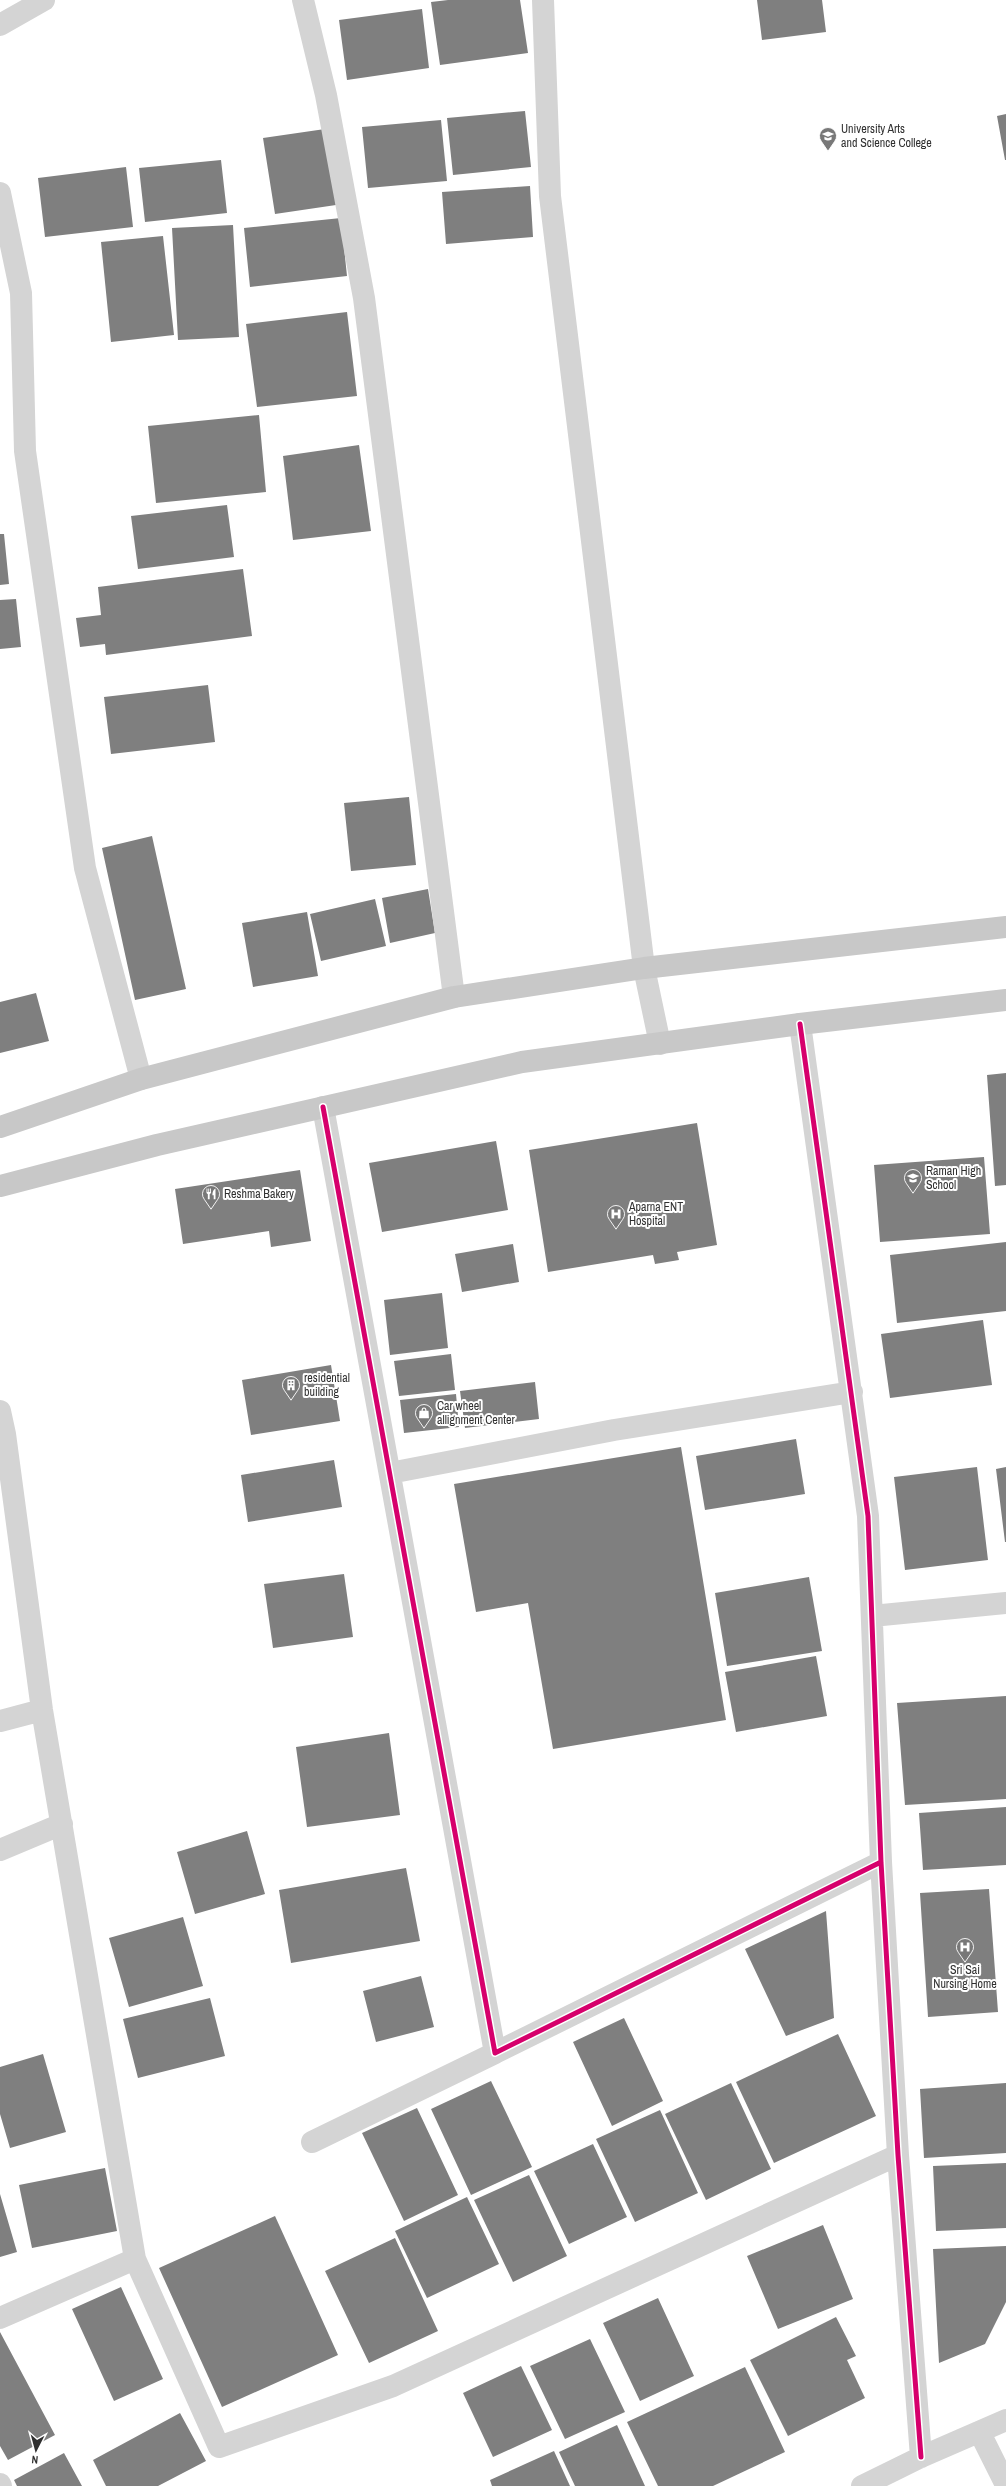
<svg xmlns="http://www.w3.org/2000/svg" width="1006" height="2486" font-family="'Archivo Narrow',sans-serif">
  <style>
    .building { fill: #7f7f7f }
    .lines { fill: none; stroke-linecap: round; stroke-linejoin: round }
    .minor { stroke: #d4d4d4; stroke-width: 22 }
    .major { stroke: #c8c8c8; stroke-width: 22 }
    .cycleway-casing { stroke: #fff; stroke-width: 8 }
    .cycleway { stroke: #d6006c; stroke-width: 5 }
    .labels { text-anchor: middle; stroke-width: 4; stroke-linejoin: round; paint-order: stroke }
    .poi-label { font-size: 12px; fill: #303030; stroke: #fff; text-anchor: start }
  </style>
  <rect width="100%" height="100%" fill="#fff"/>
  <path class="building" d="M448,0H520L528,53L440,65L431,2Z
    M757,0H822L826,32L762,40Z
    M422,9L429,68L347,80L339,20Z
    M525,111L531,167L453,175L447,118Z
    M1006,114V160H1005L997,116Z
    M441,120L447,181L368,188L362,127Z
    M325,129L336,205L275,214L263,138Z
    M221,160L227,213L145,222L139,168Z
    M126,167L133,227L45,237L38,178Z
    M530,186L533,237L446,244L442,192Z
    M341,218L347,276L250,287L244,228Z
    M233,225L239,337L178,340L172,228Z
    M163,236L174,335L111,342L101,242Z
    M347,312L357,396L257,407L246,324Z
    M259,415L266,492L156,503L148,426Z
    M359,445L371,531L293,540L283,456Z
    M227,505L234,557L138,569L131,516Z
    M0,534H4L9,584L0,585Z
    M243,569L252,636L106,655L105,644L80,647L76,618L101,615L98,587Z
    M16,599L21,647L0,649V600Z
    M208,685L215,742L111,754L104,697Z
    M409,797L416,865L351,871L344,803Z
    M152,836L186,989L135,1000L102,848Z
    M428,889L435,933L390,943L382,898Z
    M375,899L386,946L321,961L310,914Z
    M307,912L318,976L253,987L242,923Z
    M36,993L49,1041L0,1053V1002Z
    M1006,1073V1185L995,1186L987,1075Z
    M697,1123L717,1245L677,1252L679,1260L655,1264L653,1255L548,1272L529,1150Z
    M496,1141L508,1210L382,1232L369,1163Z
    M984,1157L990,1234L880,1242L874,1165Z
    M300,1170L311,1241L271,1247L269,1231L183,1244L175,1189Z
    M1006,1242V1311L897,1323L890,1255Z
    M513,1244L519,1282L462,1292L455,1254Z
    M442,1293L448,1348L390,1355L384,1300Z
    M983,1320L992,1385L890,1398L881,1334Z
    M451,1354L455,1390L399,1396L394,1361Z
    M331,1365L340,1421L251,1435L242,1380Z
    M535,1382L539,1419L465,1428L460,1391Z
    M456,1394L459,1427L404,1433L400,1400Z
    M796,1439L805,1494L705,1510L696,1456Z
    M681,1447L726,1720L553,1749L528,1603L476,1612L454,1484Z
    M334,1460L342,1507L248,1522L241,1475Z
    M977,1467L988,1560L905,1570L894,1477Z
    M1006,1467V1542H1005L996,1469Z
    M344,1574L353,1637L273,1648L264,1584Z
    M809,1577L822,1651L727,1666L715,1593Z
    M816,1656L827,1716L736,1732L725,1672Z
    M1006,1696V1799L905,1805L897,1703Z
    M389,1733L400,1815L307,1827L296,1747Z
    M1006,1807V1865L923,1870L919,1813Z
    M247,1831L265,1894L195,1914L177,1852Z
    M406,1868L420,1941L291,1963L279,1890Z
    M989,1889L998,2012L928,2017L920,1893Z
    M826,1911L834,2018L786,2036L745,1949Z
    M183,1917L203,1986L129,2007L109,1938Z
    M421,1976L434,2027L376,2042L363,1991Z
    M210,1998L225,2056L138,2078L123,2019Z
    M624,2018L663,2101L612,2126L573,2042Z
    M838,2034L876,2116L774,2163L736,2082Z
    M43,2054L66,2132L10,2148L0,2114V2067Z
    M491,2081L532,2167L471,2195L431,2109Z
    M731,2083L771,2169L706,2200L665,2114Z
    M1006,2083V2153L924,2158L920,2089Z
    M417,2108L458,2195L404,2221L362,2133Z
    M660,2110L698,2193L635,2222L596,2139Z
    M593,2144L627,2217L569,2244L534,2171Z
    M1006,2163V2228L936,2231L933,2166Z
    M105,2168L117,2231L32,2248L19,2185Z
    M529,2175L567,2256L513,2282L474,2200Z
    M0,2194L17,2252L0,2257Z
    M467,2197L499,2264L427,2298L395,2231Z
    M275,2216L338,2355L222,2407L159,2268Z
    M823,2225L853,2299L778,2329L747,2256Z
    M395,2238L438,2331L369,2363L325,2271Z
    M1006,2246V2302L985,2344L939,2363L933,2249Z
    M121,2287L163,2379L114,2401L72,2309Z
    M658,2298L694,2376L640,2401L603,2323Z
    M836,2317L856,2356L847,2360L865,2398L788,2436L750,2360Z
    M0,2332L55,2435L8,2460L0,2446Z
    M590,2339L625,2412L565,2439L530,2366Z
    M521,2366L552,2430L493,2457L463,2393Z
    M745,2367L785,2452L713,2486H658L627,2422Z
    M180,2413L206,2461L158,2486H106L93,2460Z
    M617,2425L645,2486H575L559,2452Z
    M554,2451L570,2486H492L490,2480Z
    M64,2453L82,2486H17L14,2480Z"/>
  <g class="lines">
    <path class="minor" d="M303,0L326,95L364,298L454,997
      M543,0L550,196L644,968L660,1044
      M0,25L44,0
      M0,193L21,293L25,451L85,868L141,1079
      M800,1024L868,1516L881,1862L898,2155L921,2457
      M323,1107L495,2053L881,1862
      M0,1411L5,1434L42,1710L135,2259L0,2318
      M390,1473L614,1430L852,1392
      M872,1616L1006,1603
      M0,1721L42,1710
      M0,1850L62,1824
      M312,2142L495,2053
      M135,2259L219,2447L393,2386L898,2155
      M980,2433L1006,2485
      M0,2484L1,2486
      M862,2486L921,2457L1006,2420"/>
    <path class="major" d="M0,1127L141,1079L454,997L644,968L1006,927
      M0,1186L157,1145L522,1062L800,1024L1006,1000"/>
    <defs>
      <path id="cycleway" d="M800,1024L868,1516L881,1862L898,2155L921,2457
        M323,1107L495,2053L881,1862"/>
    </defs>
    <use href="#cycleway" class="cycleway-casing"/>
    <use href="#cycleway" class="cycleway"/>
  </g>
  <defs>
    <symbol id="university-pin" viewBox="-11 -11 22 30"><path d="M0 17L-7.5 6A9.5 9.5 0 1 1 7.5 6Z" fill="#787878" stroke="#fff"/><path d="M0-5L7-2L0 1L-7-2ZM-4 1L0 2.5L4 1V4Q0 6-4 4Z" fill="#fff"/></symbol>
    <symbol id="school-pin" viewBox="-11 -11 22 30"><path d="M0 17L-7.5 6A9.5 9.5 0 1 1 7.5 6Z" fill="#787878" stroke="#fff"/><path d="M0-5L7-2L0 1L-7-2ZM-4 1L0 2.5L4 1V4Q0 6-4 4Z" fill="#fff"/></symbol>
    <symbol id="restaurant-pin" viewBox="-11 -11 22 30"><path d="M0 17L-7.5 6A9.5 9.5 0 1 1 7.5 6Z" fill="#787878" stroke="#fff"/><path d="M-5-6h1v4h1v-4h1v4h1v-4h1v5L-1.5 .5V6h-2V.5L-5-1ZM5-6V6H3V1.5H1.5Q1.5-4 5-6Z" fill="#fff"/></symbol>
    <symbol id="hospital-pin" viewBox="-11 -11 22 30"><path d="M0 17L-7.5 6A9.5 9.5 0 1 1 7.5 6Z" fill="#787878" stroke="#fff"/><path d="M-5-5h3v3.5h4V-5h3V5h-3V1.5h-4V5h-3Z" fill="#fff"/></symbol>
    <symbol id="building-pin" viewBox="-11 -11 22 30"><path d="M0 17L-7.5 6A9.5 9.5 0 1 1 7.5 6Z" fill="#787878" stroke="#fff"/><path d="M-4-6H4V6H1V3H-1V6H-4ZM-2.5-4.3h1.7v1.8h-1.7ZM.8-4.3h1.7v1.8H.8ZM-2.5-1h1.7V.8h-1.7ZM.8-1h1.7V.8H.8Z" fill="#fff"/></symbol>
    <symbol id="shop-pin" viewBox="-11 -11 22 30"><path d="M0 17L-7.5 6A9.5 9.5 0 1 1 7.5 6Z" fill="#787878" stroke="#fff"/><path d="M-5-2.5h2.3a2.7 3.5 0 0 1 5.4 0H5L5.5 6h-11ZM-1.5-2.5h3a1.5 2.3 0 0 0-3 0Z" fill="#fff"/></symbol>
  </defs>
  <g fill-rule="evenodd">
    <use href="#university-pin" x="818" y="126" width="20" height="27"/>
    <use href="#school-pin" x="903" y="1168" width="20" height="27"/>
    <use href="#restaurant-pin" x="201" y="1184" width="20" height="27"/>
    <use href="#hospital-pin" x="606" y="1204" width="20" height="27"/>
    <use href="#building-pin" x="281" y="1375" width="20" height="27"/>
    <use href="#shop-pin" x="414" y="1403" width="20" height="27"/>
    <use href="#hospital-pin" x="955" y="1937" width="20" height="27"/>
  </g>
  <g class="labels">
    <g class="poi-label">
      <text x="841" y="133">University Arts<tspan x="841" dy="14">and Science College</tspan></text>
      <text x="926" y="1175">Raman High<tspan x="926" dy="14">School</tspan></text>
      <text x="224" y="1198">Reshma Bakery</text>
      <text x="629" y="1211">Aparna ENT<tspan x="629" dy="14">Hospital</tspan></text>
      <text x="304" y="1382">residential<tspan x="304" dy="14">building</tspan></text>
      <text x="437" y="1410">Car wheel<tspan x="437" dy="14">allignment Center</tspan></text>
      <text x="965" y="1974" text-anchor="middle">Sri Sai<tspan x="965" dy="14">Nursing Home</tspan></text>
    </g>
  </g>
  <g transform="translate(36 2450) rotate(186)" stroke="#ffffff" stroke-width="3" paint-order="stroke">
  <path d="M0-3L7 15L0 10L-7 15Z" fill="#303030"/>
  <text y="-6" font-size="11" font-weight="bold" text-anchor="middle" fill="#303030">N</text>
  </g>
</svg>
